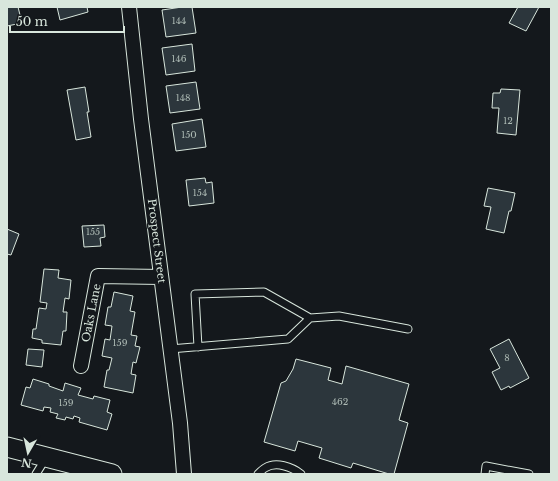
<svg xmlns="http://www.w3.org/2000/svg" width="558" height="481" font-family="'Libre Baskerville',serif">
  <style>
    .building { fill: #2c363c; stroke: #d8e6dc }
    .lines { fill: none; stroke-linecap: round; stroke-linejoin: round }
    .lane-casing { stroke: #d8e6dc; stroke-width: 9 }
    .street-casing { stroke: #d8e6dc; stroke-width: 16 }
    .secondary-casing { stroke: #d8e6dc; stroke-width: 21 }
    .lane { stroke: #14181c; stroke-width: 7 }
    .street { stroke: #14181c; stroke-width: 14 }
    .secondary { stroke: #14181c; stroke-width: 19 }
    .labels { text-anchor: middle; stroke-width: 3; stroke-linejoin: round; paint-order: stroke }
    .number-label { font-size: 9px; fill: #adbab4 }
    .street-label { font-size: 11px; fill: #d8e6dc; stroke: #14181c }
  </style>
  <rect width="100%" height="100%" fill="#14181c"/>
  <path class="building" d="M7,7H18L22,23L7,26Z
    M57,7H87L88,12L60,20Z
    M182,7H192L196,33L166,37L162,10Z
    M518,7H539L526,31L509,23Z
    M192,44L195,71L166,75L162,48Z
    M196,82L200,109L170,113L166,86Z
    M85,87L89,112H87L91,137L76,140L67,90Z
    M501,89L520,90L516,135L497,133L499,108H492L493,93H500Z
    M202,119L206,147L176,151L172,124Z
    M205,178L206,183L212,182L214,203L189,206L186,180Z
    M488,188L515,193L511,211H509L504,233L486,229L491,207L484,206Z
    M104,225L105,237L100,238L101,246L84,247L82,226Z
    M7,229L19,234L11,255L7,254Z
    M44,269L59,270L58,278L71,280L69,299L65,298L63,312H67L66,331H63L61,345L42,343V340L32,338L33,329H36L39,308L46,309L47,303L40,302Z
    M114,292L133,296L130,311L135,312L131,335L137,336L135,346L140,347L136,363L133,362L131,374L136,375L133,393L104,387L107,370H109L112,358L102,356L105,339L110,340L112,326L105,325L108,307H111Z
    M509,339L529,378L510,388L509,386L501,390L492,372L500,368L490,349Z
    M28,349L44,350L42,367L26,365Z
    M296,359L331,368L328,380L342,384L346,366L409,384L399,420L408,423L394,474H389L353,463L351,468L319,458L322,448L298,441L295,451L264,442L281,383L286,381L293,369Z
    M33,379L49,384V386L63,391L65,383L81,388L78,395L93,399L94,396L110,400L107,412L112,414L107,430L79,422L80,418L74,416L73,419L66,417L65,420L56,418L58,414L50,412L51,408L44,407L43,411L21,405L26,387L30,388Z"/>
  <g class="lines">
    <defs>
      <path id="lane" d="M198,347L195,294L264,292L310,318
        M170,349L288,339L310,318L339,316L408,329
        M36,474L46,458
        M258,474C260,472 263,469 265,468C276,461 292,467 301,474
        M485,474L486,466L529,474"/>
      <path id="street" d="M129,7L141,119L180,423L184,474
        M81,366L98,276L161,277"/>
      <path id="secondary" d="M7,447L112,474"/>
    </defs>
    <use href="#lane" class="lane-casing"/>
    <use href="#street" class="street-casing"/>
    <use href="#secondary" class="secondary-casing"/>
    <use href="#lane" class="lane"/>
    <use href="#street" class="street"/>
    <use href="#secondary" class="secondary"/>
  </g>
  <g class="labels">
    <g class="number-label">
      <text x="179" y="24">144</text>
      <text x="179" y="62">146</text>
      <text x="183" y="101">148</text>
      <text x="508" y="124">12</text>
      <text x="189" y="138">150</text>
      <text x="200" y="196">154</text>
      <text x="93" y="235">155</text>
      <text x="120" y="346">159</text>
      <text x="507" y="361">8</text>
      <text x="340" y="405">462</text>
      <text x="66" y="406">159</text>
    </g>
    <g class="street-label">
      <text transform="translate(157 241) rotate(83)" y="4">Prospect Street</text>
      <text transform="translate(91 313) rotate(-79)" y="4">Oaks Lane</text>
    </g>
  </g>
  <rect width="558" height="481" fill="none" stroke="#d8e6dc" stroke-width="16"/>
  <g transform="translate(28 453) rotate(189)" stroke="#14181c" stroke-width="3" paint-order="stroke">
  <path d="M0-3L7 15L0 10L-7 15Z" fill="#d8e6dc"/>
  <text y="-6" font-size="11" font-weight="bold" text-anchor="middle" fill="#d8e6dc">N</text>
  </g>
  <path d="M10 26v6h114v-6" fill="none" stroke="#d8e6dc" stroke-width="2"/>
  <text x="16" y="26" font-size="12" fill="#d8e6dc" stroke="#14181c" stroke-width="3" paint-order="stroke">50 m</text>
</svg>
